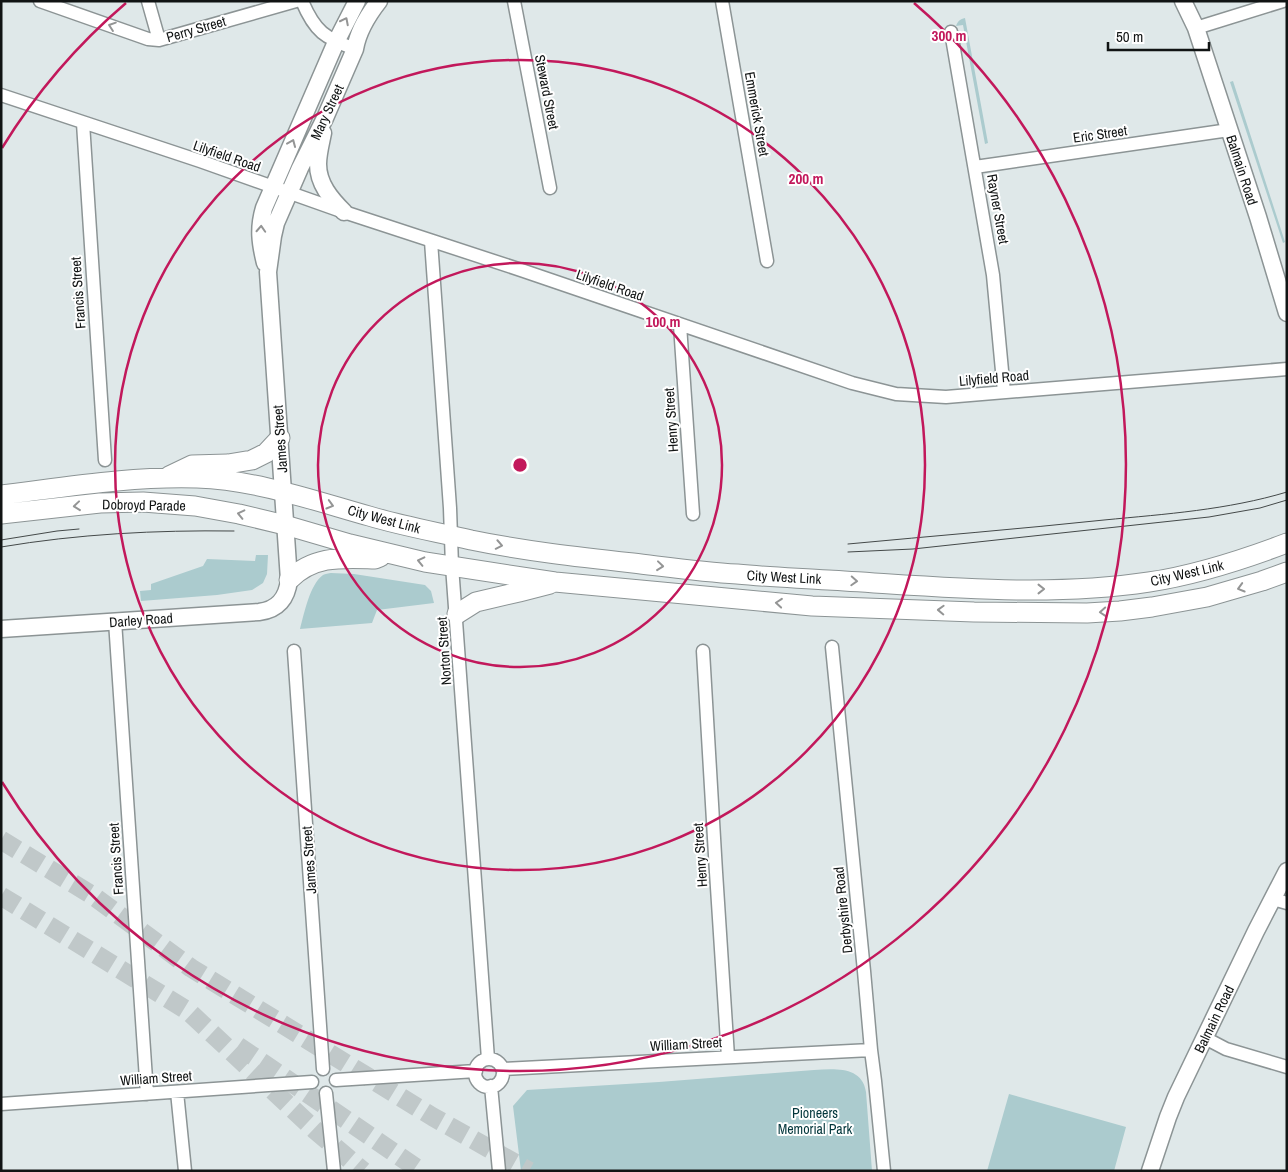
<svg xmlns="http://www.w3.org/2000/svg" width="1288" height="1172" font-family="'Archivo Narrow',sans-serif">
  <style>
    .green { fill: #abcbce }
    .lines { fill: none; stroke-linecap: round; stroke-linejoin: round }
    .highway-tunnel { stroke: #c0c8c9; stroke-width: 19; stroke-dasharray: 19 9; stroke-linecap: butt }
    .minor-casing { stroke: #8c9495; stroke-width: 15 }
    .major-casing { stroke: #8c9495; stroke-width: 19 }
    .highway-casing { stroke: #8c9495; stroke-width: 21 }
    .minor { stroke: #fff; stroke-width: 12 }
    .major { stroke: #fff; stroke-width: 16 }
    .highway { stroke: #fff; stroke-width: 19 }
    .tram { stroke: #444949; stroke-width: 1 }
    .oneway { stroke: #949595 }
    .ring { fill: none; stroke: #c2185b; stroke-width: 2.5 }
    .labels { text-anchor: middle; stroke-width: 4; stroke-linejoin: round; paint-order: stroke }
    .street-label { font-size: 14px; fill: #111414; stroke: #fff }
    .park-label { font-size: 14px; fill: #01353a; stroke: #fff }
    .centre { fill: #c2185b; stroke: #fff; stroke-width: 2.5 }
    .ring-label { font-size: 15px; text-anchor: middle; font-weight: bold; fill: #c2185b; stroke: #fff; stroke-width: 4; stroke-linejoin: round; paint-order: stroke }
  </style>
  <rect width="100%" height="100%" fill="#dfe8e9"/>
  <path class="green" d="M965,18L988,143L985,144L963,25L956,26C958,21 960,19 965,18Z
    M1233,81L1285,242L1283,243L1230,82Z
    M256,555H268L267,574L263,583L252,590L217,595L141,601L140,591L151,590V584L203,566L207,559L255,561Z
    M331,573L354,574L425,585L431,591L434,603L377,610L372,623L300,629C304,614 310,584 323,575C325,574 329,573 331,573Z
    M814,1070C835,1069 862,1066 866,1092L872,1171H521L513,1106L527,1090L659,1082Z
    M1009,1094L1126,1127L1114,1171H987Z"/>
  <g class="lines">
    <path class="highway-tunnel" d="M1,840L92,895L191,968L433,1117L529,1171
      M1,896L188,1011L315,1130L363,1171
      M238,1046L421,1171"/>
    <defs>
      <path id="minor" d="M40,1L148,39L159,40L296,1
        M148,1L159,40
        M302,1C315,32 325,38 355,49
        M514,1L550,188
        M722,1L767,261
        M1196,28L1283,1
        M951,32L993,275L1004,392
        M1,95L200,161L344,212L521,270L852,383L896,394L946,397L1287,369
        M83,123L105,460
        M975,167L1229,130
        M431,241L450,508L452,566L488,1059
        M680,325L693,514
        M115,621L147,1094
        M832,647L864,971L871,1050L875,1081L884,1171
        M294,651L323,1069
        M703,651L716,872L728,1057
        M1273,899L1287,903
        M1205,1038L1226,1049L1287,1067
        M475 1073a14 14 0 1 1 28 0a14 14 0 1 1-28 0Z
        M502,1069L871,1050
        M336,1080L476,1071
        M491,1086L499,1171
        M177,1092L185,1171
        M326,1093L334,1171
        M1,1104L312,1082"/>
      <path id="major" d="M1183,1L1196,28L1258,217L1287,313
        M323,133C321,143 318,154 318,164C318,184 331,199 344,212
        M265,263C260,243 258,228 264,208L336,42L357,1
        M1,629L259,612C278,610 287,598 289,580L268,272L273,236L276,223L300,168L325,118L355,49C358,31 368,15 379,1
        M1150,1171L1168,1117L1176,1097L1256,931L1287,871"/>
      <path id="highway" d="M169,476L192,465L228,464L252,460L266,453L280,438
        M1,495C66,487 131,476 197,478C256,480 312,500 369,516C402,526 437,532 471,540C524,551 578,557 633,563C667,567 702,572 737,574C767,577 798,578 828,580C934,586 1043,598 1149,582C1196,575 1242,560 1287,543
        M1,514L100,503L143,502L195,506L239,514L285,525L350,544L425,562L555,582L812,606L974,612L1087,613L1120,611L1152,607L1207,597L1262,581L1287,572
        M289,580C314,555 342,558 375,559L380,557
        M457,614L476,602L519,592L550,584"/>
    </defs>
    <use href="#minor" class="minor-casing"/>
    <use href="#major" class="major-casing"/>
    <use href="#highway" class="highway-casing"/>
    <use href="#minor" class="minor"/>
    <use href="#major" class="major"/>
    <use href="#highway" class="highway"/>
    <path class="tram" d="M1,540L57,531L79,529
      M848,544C933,536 1019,529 1104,520C1166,514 1227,510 1287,492
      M1,547C78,534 156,530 234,531
      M848,552L913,549L1209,517L1260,508L1287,500"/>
  </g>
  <defs><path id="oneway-chevron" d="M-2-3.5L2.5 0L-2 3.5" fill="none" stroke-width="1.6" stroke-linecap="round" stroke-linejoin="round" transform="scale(1.25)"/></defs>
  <g class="oneway">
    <use href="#oneway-chevron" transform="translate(345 21) rotate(-63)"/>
    <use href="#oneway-chevron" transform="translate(112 26) rotate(-161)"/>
    <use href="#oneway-chevron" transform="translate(292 143) rotate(-67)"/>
    <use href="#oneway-chevron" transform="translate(261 229) rotate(-87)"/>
    <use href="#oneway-chevron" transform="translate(330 505) rotate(16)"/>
    <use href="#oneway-chevron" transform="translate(77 506) rotate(174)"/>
    <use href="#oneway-chevron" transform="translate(241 514) rotate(-167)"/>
    <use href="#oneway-chevron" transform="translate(499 545) rotate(11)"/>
    <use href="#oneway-chevron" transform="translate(421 561) rotate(-167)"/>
    <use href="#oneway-chevron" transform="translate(660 566) rotate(6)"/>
    <use href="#oneway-chevron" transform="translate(854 581) rotate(3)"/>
    <use href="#oneway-chevron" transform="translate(1241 588) rotate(164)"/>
    <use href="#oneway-chevron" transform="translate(1041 589)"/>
    <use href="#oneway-chevron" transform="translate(779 603) rotate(-175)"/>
    <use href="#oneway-chevron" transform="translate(941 610) rotate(-178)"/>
    <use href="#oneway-chevron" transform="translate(1103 612) rotate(176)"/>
  </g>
  <g class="ring">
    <circle cx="520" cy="465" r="202"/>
    <circle cx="520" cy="465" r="405"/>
    <path d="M2 148A607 607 0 0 1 126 3M914 3A607 607 0 1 1 2 782"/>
  </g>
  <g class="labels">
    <g class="street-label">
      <text transform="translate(196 29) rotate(-16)" y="5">Perry Street</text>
      <text transform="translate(547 92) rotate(79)" y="5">Steward Street</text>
      <text transform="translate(327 112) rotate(-65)" y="5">Mary Street</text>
      <text transform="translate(757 114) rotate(80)" y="5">Emmerick Street</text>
      <text transform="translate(1100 134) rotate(-8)" y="5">Eric Street</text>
      <text transform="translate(227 156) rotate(19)" y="5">Lilyfield Road</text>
      <text transform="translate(1242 170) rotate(72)" y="5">Balmain Road</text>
      <text transform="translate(998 209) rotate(80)" y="5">Rayner Street</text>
      <text transform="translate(610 285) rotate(19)" y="5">Lilyfield Road</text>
      <text transform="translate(78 293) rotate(-94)" y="5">Francis Street</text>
      <text transform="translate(994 378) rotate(-5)" y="5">Lilyfield Road</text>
      <text transform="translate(671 420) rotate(-94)" y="5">Henry Street</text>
      <text transform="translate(280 439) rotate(-94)" y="5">James Street</text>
      <text transform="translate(144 505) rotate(1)" y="5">Dobroyd Parade</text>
      <text transform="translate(384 519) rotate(15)" y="5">City West Link</text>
      <text transform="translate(1187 573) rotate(-13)" y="5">City West Link</text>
      <text transform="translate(784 577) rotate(3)" y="5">City West Link</text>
      <text transform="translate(141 620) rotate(-4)" y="5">Darley Road</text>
      <text transform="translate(444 651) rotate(-94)" y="5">Norton Street</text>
      <text transform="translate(700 855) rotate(-94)" y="5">Henry Street</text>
      <text transform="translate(116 859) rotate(-94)" y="5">Francis Street</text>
      <text transform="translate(309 860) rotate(-94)" y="5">James Street</text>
      <text transform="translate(843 910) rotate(-96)" y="5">Derbyshire Road</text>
      <text transform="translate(1214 1019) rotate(-64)" y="5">Balmain Road</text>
      <text transform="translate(686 1044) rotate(-3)" y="5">William Street</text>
      <text transform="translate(156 1078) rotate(-4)" y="5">William Street</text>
    </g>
    <g class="park-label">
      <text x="815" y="1118">Pioneers<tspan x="815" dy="16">Memorial Park</tspan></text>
    </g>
  </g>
  <circle cx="520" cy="465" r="8" class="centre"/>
  <g class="ring-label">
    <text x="949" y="41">300 m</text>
    <text x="806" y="184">200 m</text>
    <text x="663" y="327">100 m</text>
  </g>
  <rect width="1288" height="1172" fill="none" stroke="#111414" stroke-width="5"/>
  <path d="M1108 42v8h101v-8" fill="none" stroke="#111414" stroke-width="2.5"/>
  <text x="1116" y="42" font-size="15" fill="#111414" stroke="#ffffff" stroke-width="4" paint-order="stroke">50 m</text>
</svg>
